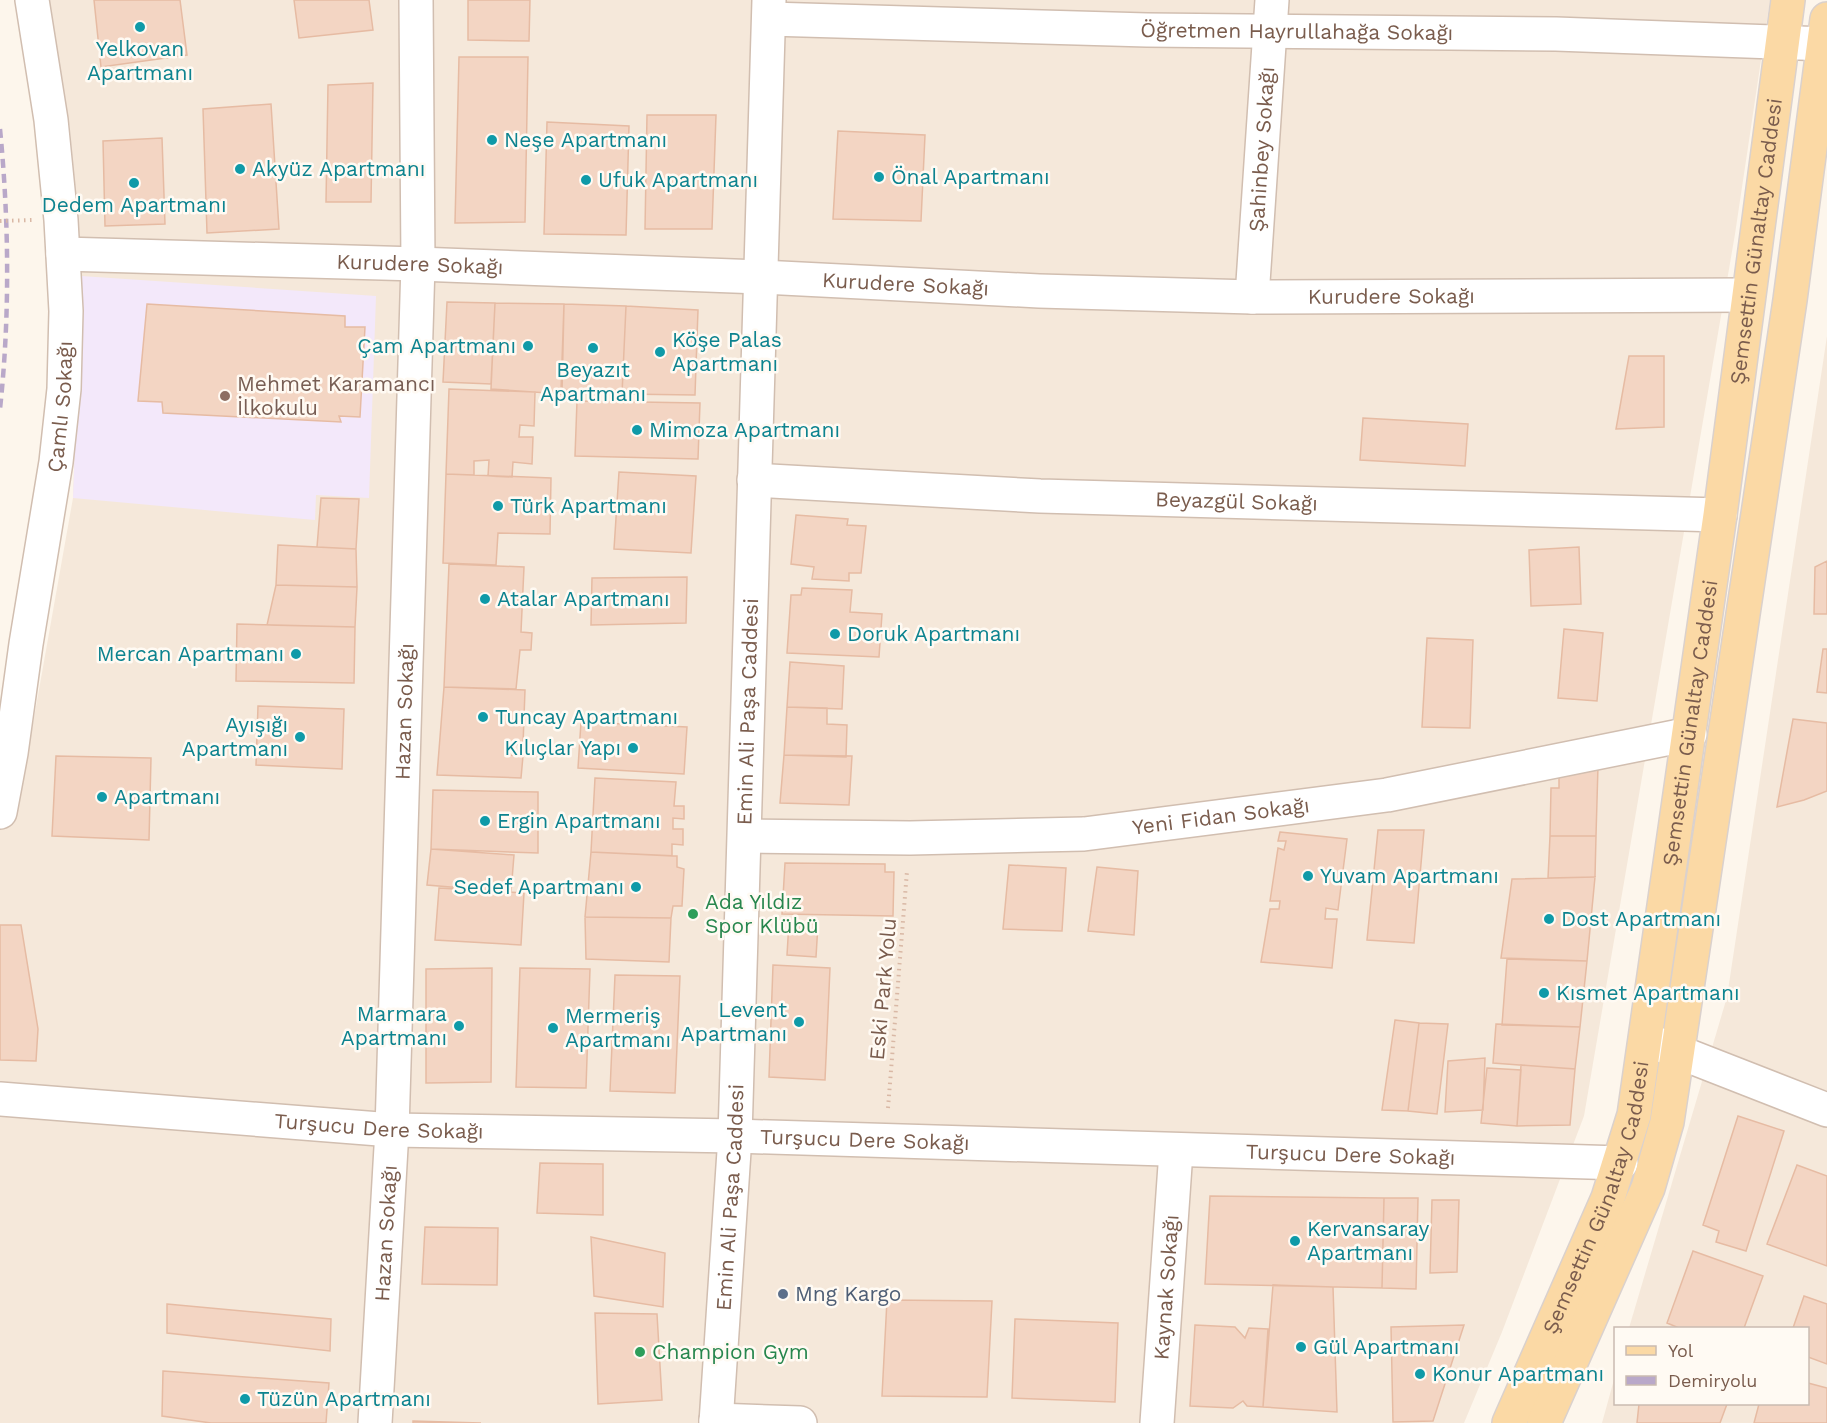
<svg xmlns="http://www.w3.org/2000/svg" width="1827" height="1423" font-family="'Work Sans',sans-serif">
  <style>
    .residential { fill: #f5e8da }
    .education { fill: #f3e8fa }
    .building { fill: #f3d5c3; stroke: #e6bba3; stroke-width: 1.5 }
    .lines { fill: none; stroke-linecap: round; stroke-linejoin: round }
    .minor-casing { stroke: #d1beb0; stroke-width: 36 }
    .major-casing { stroke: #dad1cd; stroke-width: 36 }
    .path { stroke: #d9b8a5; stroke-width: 4; stroke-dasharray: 1.5 4.5; stroke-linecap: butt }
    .minor { stroke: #fff; stroke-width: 33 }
    .major { stroke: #fbd9a5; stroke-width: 33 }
    .rail { stroke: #b9a8c9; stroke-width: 4.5; stroke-dasharray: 9 6; stroke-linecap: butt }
    .path-bridge { stroke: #d9b8a5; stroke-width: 4; stroke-dasharray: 1.5 4.5; stroke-linecap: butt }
    .culture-dot { fill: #0f9aa8; stroke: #fffaf3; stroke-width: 2 }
    .education-dot { fill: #8d6e63; stroke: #fffaf3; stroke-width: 2 }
    .leisure-dot { fill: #2e9e5b; stroke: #fffaf3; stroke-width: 2 }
    .service-dot { fill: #5c6f8a; stroke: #fffaf3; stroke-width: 2 }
    .labels { text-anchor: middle; stroke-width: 5; stroke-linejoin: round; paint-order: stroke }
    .street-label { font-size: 21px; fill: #7a5c4d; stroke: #fffaf3 }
    .culture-label { font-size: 21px; fill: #0d838f; stroke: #fffaf3; text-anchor: start }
    .education-label { font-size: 21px; fill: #785e54; stroke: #fffaf3; text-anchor: start }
    .leisure-label { font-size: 21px; fill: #27864d; stroke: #fffaf3; text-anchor: start }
    .service-label { font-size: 21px; fill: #4e5e75; stroke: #fffaf3; text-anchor: start }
  </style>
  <rect width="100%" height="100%" fill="#fdf6ec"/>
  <path class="residential" d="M48,0H1770L1735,234L1584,1116L1502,1332L1464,1423H0V829L26,763L73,498L81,276L70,129Z
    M1827,336V1423H1602L1615,1376L1616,1404H1808V1328H1629L1727,997Z"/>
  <path class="education" d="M81,276L376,296L369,498L316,495L315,520L73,498Z"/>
  <path class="building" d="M94,0H180L187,55L101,67Z
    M294,0H369L373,30L299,38Z
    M468,0H530L529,41L468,40Z
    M459,57H528L525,222L455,223Z
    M373,83L371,202H326L328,85Z
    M271,104L279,229L207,233L203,109Z
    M647,115H716L712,229H645Z
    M547,122L629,126L626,235L544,234Z
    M838,131L925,135L921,221L833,219Z
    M162,138L165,224L105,226L103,141Z
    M447,302L495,303L491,384L443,382Z
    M495,303L564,304L562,394L491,389Z
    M147,304L345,316V327H365L360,417L339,416L341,422L163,413L162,402L138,401Z
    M564,304L626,306L622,394L561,390Z
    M626,306L698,310L695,395L622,394Z
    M1629,356H1664V427L1616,429Z
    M449,389L535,392L534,426L520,425L519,437H533L532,464L513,462L512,477L488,476L489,460L474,461V475L446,474Z
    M577,401L700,403L698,459L575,456Z
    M1363,418L1468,424L1465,466L1360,460Z
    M619,472L696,476L691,553L614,549Z
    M446,474L551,478L550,534L498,533L496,565L443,563Z
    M321,498L359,499L356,549L317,547Z
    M796,515L848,519L847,525L866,526L861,573H849V581L812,579L814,567L791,564Z
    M278,545L356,549L357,587L276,585Z
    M1579,547L1581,604L1531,606L1529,550Z
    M1827,561V614H1814L1815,567Z
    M449,564L524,567L521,632L532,633L531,650H520L516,689L444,687Z
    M687,577L686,623L591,625L592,578Z
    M276,585L357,587L355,627L267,625Z
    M802,588L852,590L850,612L882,614L879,657L787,653L791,595H801Z
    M237,624L355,627L354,683L236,681Z
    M1564,629L1603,633L1597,701L1558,698Z
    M1427,638L1473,640L1470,728L1422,727Z
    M1823,649H1827V693L1817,692Z
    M790,662L844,666L842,709L787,707Z
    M444,687L525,690L523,745L511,744L510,755L523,756L521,778L437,775Z
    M258,706L344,709L342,769L256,765Z
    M787,707L827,708V724L847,725L846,757L784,755Z
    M1793,719L1827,723V791L1804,800L1777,807Z
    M581,722L687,727L684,774L578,768Z
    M784,755L852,756L849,805L780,803Z
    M56,756L151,758L149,840L52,836Z
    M1598,766L1596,836H1550L1551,788H1559V767Z
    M595,778L676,782L674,806H684V819L673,818V829H683V845L672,844V856L591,852Z
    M433,790L538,792V853L431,849Z
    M1378,830H1424L1414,943L1367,940Z
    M1280,832L1347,839L1338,910L1326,908L1325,919H1337L1332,968L1261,962L1270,909H1279L1280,901H1270L1278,848L1284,850L1286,841H1278Z
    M1550,836H1596L1595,877L1548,878Z
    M431,849L514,855L511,892L427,885Z
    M591,852L677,856V867L684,869L682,906H673L671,918L585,917Z
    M785,863L885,864V872H894L893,916L782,914Z
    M1009,865L1066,868L1062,931L1003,929Z
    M1097,867L1138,871L1134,935L1088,931Z
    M1595,877L1587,961L1501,958L1512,879Z
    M439,888L524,893L521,945L435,940Z
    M585,917L671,918L669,962L586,959Z
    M789,922L818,924L816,957L787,955Z
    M0,925H21L38,1029L36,1061L0,1060Z
    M1507,959L1587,961L1580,1027L1502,1025Z
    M773,965L830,968L825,1080L769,1077Z
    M492,968L491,1082L426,1083V969Z
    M520,968L590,969L586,1088L516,1087Z
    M615,975L680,976L675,1093L610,1091Z
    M1395,1020L1419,1023L1408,1111L1382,1110Z
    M1419,1023L1448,1024L1437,1114L1408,1111Z
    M1496,1024L1580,1027L1575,1069L1493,1063Z
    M1485,1058L1483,1110L1445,1112L1448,1061Z
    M1521,1065L1575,1069L1570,1125L1517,1126Z
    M1487,1068L1521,1070L1517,1126L1481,1123Z
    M1738,1116L1784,1131L1746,1251L1716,1242L1719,1231L1703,1225Z
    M540,1163L603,1164V1215L537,1213Z
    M1797,1165L1827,1176V1266L1767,1244Z
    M1210,1196L1384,1198L1382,1288L1205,1284Z
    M1384,1198H1418L1416,1289L1382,1288Z
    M1432,1200H1459L1457,1272L1430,1273Z
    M425,1227L498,1228L497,1285L422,1284Z
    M591,1237L665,1253L663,1307L594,1296Z
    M1693,1251L1763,1276L1744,1328H1679L1667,1323Z
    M1273,1285L1333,1287L1337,1412L1263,1407Z
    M1804,1296L1827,1304V1364L1808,1357V1328H1793Z
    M887,1300L992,1301L987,1397L882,1396Z
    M167,1304L331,1319L330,1351L167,1333Z
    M595,1313L657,1314L662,1400L598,1404Z
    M1015,1319L1118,1323L1115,1402L1012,1398Z
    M1195,1325L1235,1327L1245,1338L1249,1328L1268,1329L1263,1407L1247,1406L1243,1401L1233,1408L1190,1406Z
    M1464,1325L1433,1421L1393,1422L1391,1327Z
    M163,1371L329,1383L326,1423H211L162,1416Z
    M1808,1383L1827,1388V1423H1754L1759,1404H1808Z
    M1639,1404H1727L1720,1423H1637Z
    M413,1421L481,1423H413Z"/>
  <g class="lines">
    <defs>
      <g id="minor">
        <path id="s1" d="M769,19L1147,30L1556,34L1827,44"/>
        <path id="s2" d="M63,254L418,264L760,277L1039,291L1252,297L1748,295"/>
        <path id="s3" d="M1252,297L1272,0"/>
        <path id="s4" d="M754,480L1040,496L1720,515"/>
        <path id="s5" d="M0,812L11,753L26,644L56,462L64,389L66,311L61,220L51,120L32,0"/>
        <path id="s6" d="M745,836L910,838L1084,834L1387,795L1690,734"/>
        <path d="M1653,1042L1827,1110"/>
        <path id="s7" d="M0,1099L392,1130L735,1136L1621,1163"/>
        <path d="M716,1420L800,1423"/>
        <path id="s8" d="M375,1423L392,1130L418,264L416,0"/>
        <path id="s9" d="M716,1423L735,1136L769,0"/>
        <path id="s10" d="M1157,1423L1176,1151"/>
      </g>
      <g id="major">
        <path id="s11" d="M1509,1423L1608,1198L1634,1115L1720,515L1788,0"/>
        <path d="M1544,1423L1648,1188L1667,1122L1790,300L1827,19"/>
      </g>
    </defs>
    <use href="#minor" class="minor-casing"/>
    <use href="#major" class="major-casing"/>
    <path class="path" d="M888,1108L907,871"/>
    <use href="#minor" class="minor"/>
    <use href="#major" class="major"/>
    <path class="rail" d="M0,129C9,221 10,316 0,409"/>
    <path class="path-bridge" d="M0,221L32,220"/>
  </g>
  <g class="culture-dot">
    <circle cx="140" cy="27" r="6"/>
    <circle cx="492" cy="140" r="6"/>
    <circle cx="240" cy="169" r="6"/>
    <circle cx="879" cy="177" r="6"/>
    <circle cx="586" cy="180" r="6"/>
    <circle cx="134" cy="183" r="6"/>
    <circle cx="528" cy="346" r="6"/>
    <circle cx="593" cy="348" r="6"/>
    <circle cx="660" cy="352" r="6"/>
    <circle cx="637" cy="430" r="6"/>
    <circle cx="498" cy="506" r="6"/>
    <circle cx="485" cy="599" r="6"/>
    <circle cx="835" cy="634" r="6"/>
    <circle cx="296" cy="654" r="6"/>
    <circle cx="483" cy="717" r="6"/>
    <circle cx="300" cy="737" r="6"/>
    <circle cx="633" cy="748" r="6"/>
    <circle cx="102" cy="797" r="6"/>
    <circle cx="485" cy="821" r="6"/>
    <circle cx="1308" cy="876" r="6"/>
    <circle cx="636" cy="887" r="6"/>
    <circle cx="1549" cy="919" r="6"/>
    <circle cx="1544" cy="993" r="6"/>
    <circle cx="799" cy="1022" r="6"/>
    <circle cx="459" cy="1026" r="6"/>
    <circle cx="553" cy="1028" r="6"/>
    <circle cx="1295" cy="1241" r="6"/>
    <circle cx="1301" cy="1347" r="6"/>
    <circle cx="1420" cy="1374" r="6"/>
    <circle cx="245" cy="1399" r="6"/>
  </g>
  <circle class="education-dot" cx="225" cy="396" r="6"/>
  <g class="leisure-dot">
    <circle cx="693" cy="914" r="6"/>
    <circle cx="640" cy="1352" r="6"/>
  </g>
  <circle class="service-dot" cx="783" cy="1294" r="6"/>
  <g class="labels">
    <g class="street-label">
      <text dy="7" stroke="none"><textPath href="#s1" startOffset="528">Öğretmen Hayrullahağa Sokağı</textPath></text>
      <text dy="7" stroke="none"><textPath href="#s3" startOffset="148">Şahinbey Sokağı</textPath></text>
      <text dy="7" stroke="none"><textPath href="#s11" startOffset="1215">Şemsettin Günaltay Caddesi</textPath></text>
      <text dy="7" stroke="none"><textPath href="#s2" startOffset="357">Kurudere Sokağı</textPath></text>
      <text dy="7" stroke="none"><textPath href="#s2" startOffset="843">Kurudere Sokağı</textPath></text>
      <text dy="7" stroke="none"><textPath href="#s2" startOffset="1329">Kurudere Sokağı</textPath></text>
      <text dy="7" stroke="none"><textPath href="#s5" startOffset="410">Çamlı Sokağı</textPath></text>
      <text dy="7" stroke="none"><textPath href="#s4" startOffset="483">Beyazgül Sokağı</textPath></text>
      <text dy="7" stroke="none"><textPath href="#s8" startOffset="712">Hazan Sokağı</textPath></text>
      <text dy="7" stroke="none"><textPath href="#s9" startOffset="712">Emin Ali Paşa Caddesi</textPath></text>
      <text dy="7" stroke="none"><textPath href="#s11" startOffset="729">Şemsettin Günaltay Caddesi</textPath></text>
      <text dy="7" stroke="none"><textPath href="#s6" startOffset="477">Yeni Fidan Sokağı</textPath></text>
      <text transform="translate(883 989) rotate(-85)" y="7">Eski Park Yolu</text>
      <text dy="7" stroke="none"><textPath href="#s7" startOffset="380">Turşucu Dere Sokağı</textPath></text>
      <text dy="7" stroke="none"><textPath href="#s7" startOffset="866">Turşucu Dere Sokağı</textPath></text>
      <text dy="7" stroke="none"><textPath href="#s7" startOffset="1352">Turşucu Dere Sokağı</textPath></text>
      <text dy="7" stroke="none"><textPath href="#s11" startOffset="243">Şemsettin Günaltay Caddesi</textPath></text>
      <text dy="7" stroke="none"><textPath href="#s9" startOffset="226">Emin Ali Paşa Caddesi</textPath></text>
      <text dy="7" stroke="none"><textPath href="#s8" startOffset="190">Hazan Sokağı</textPath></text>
      <text dy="7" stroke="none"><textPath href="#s10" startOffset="136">Kaynak Sokağı</textPath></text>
    </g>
    <g class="culture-label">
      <text x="140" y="56" text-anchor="middle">Yelkovan<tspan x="140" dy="24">Apartmanı</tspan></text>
      <text x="504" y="147">Neşe Apartmanı</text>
      <text x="252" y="176">Akyüz Apartmanı</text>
      <text x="891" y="184">Önal Apartmanı</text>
      <text x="598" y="187">Ufuk Apartmanı</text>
      <text x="134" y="212" text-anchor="middle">Dedem Apartmanı</text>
      <text x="672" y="347">Köşe Palas<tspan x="672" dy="24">Apartmanı</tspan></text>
      <text x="516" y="353" text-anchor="end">Çam Apartmanı</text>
      <text x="593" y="377" text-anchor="middle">Beyazıt<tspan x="593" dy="24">Apartmanı</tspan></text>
      <text x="649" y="437">Mimoza Apartmanı</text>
      <text x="510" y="513">Türk Apartmanı</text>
      <text x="497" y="606">Atalar Apartmanı</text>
      <text x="847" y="641">Doruk Apartmanı</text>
      <text x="284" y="661" text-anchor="end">Mercan Apartmanı</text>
      <text x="495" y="724">Tuncay Apartmanı</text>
      <text x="288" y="732" text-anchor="end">Ayışığı<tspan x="288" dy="24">Apartmanı</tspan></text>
      <text x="621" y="755" text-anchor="end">Kılıçlar Yapı</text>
      <text x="114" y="804">Apartmanı</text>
      <text x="497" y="828">Ergin Apartmanı</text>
      <text x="1320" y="883">Yuvam Apartmanı</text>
      <text x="624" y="894" text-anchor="end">Sedef Apartmanı</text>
      <text x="1561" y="926">Dost Apartmanı</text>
      <text x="1556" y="1000">Kısmet Apartmanı</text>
      <text x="787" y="1017" text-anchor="end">Levent<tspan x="787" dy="24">Apartmanı</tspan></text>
      <text x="447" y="1021" text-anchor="end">Marmara<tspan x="447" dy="24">Apartmanı</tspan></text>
      <text x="565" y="1023">Mermeriş<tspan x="565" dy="24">Apartmanı</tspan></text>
      <text x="1307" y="1236">Kervansaray<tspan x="1307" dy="24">Apartmanı</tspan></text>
      <text x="1313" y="1354">Gül Apartmanı</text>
      <text x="1432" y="1381">Konur Apartmanı</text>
      <text x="257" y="1406">Tüzün Apartmanı</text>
    </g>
    <g class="education-label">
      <text x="237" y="391">Mehmet Karamancı<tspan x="237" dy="24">İlkokulu</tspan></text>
    </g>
    <g class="leisure-label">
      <text x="705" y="909">Ada Yıldız<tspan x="705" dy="24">Spor Klübü</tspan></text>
      <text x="652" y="1359">Champion Gym</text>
    </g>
    <g class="service-label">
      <text x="795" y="1301">Mng Kargo</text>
    </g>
  </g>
  <rect x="1614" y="1327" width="195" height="78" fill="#fffaf3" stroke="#cabbb1" stroke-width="1.5"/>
  <rect x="1626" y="1346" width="30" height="9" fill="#fbd9a5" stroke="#cabbb1" stroke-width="1.5"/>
  <text x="1668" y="1357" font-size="18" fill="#7a5c4d">Yol</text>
  <rect x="1626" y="1376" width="30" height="9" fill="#b9a8c9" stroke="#cabbb1" stroke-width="1.5"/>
  <text x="1668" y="1387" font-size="18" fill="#7a5c4d">Demiryolu</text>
</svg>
